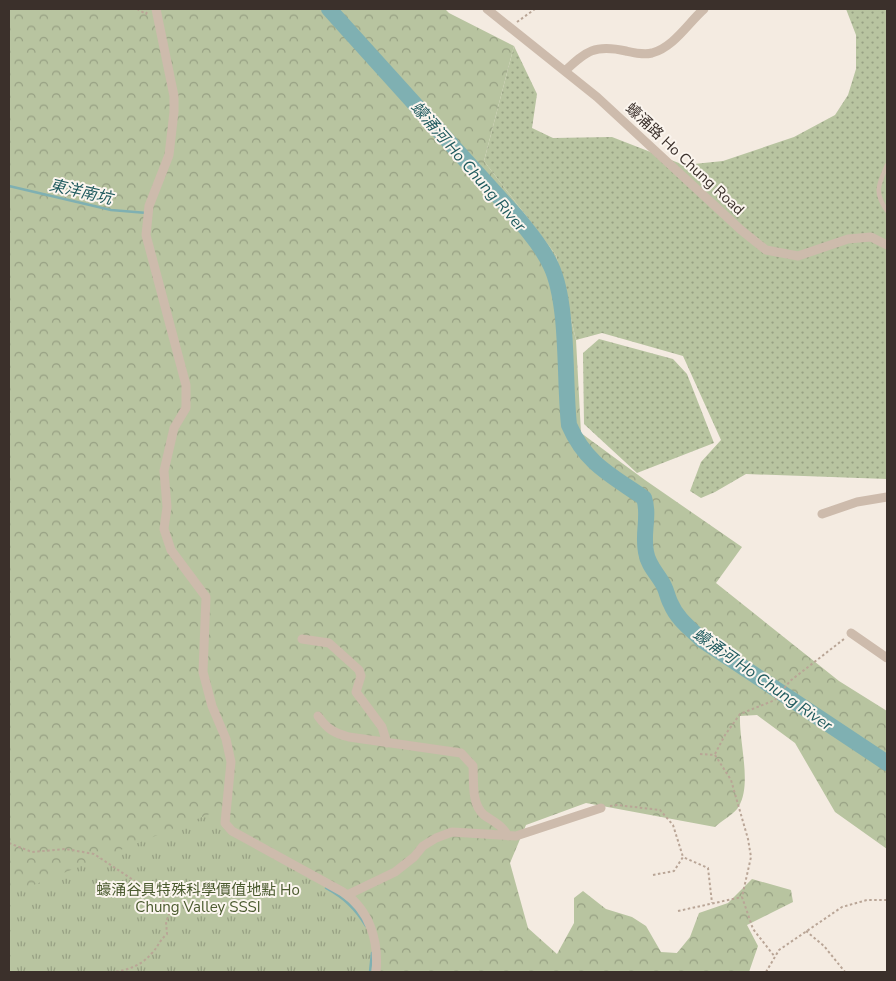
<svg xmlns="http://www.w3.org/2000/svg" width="896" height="981" font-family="'Nunito Sans','Noto Sans TC',sans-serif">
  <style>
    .grass { fill: url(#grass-dots) }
    .forest { fill: url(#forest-crowns) }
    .park { fill: url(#park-tufts) }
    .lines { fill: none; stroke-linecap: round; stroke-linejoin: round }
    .stream { stroke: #7fb0b2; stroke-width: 2.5 }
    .river { stroke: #7fb0b2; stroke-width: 16 }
    .path { stroke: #b9a596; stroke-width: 2; stroke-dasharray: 2.5 2.5; stroke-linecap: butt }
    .service { stroke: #cdbbac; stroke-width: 4.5 }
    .minor { stroke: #cdbbac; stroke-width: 9 }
    .labels { text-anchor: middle; stroke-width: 4; stroke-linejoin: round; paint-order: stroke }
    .street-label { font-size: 15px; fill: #3b302b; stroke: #fbf5ee }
    .park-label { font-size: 15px; fill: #4a5a2e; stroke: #fbf5ee }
    .water-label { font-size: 16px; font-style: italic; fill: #1f5a5e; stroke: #fbf5ee }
  </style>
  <defs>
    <pattern id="grass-dots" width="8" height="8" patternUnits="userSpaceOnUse" patternTransform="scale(1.25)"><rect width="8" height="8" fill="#b8c4a0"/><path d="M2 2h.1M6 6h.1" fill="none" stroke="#97a083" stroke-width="1.8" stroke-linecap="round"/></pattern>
    <pattern id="forest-crowns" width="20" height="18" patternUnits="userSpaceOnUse" patternTransform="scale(1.25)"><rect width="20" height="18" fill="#b8c4a0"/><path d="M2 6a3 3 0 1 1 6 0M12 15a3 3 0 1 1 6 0" fill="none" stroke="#97a083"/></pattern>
    <pattern id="park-tufts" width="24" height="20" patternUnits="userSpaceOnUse" patternTransform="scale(1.25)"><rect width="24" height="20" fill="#b8c4a0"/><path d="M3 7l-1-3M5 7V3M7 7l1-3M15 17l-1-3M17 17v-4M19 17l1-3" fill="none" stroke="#97a083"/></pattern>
  </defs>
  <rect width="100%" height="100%" fill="#f4ebe1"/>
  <path class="grass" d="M846,9H887V479L746,474L715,492L701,498L690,491L701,462L721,440L683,356L602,333L576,340L556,255L484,161L514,46L537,94L532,128L553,138L612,137L684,165L723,161L794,137L835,115L848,95L856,69V35Z
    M599,339L673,359L687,374L714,443L637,473L584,424L583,353Z"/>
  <path class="forest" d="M9,9H445L449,13L514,46L484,161L556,255L576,340L581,433L645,480L742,547L716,583L839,681L887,711V849L835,812L795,743L757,715L740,716C739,742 752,784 739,806C735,814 721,821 715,827L586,803L526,825L510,863L528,928L557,954L574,923V898L583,891L606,909L632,917L646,926L661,952L677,953L690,937L699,913L728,903L752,879L791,890L793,902L747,925L758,946L749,972H9Z"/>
  <path class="park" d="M217,811L221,821L342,894C371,918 372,937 374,972H9V895Z"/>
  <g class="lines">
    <path class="stream" d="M9,186L111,210L147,213
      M326,888C344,898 355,908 366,926
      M370,972L372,953"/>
    <path class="river" d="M329,9L516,216C529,232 542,247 551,266C569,304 564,381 569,425C586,464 611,475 644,498C650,515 642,533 646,552C648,566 658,574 664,586C667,592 668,599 671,604C677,619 691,629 702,640L887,763"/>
    <path class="path" d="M122,9H126
      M137,9L146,14L147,12
      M517,22L535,9
      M700,754L715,755
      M715,754L725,735L740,714L775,700L790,681L844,639
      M715,755L731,780L748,839L751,857L742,897L753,929L775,957
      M610,806L617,805L660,810L673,825L683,857
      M9,843L32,852L66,849L94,854L162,899L170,912L166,922L167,934C159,941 158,947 152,953C142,965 129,970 113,972
      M653,875L674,871L683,857L708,868L712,903
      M678,911L742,897
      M806,931L824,946L845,972
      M766,972L779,950L842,907L867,900H887"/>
    <path class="service" d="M887,165C878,186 874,192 887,211"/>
    <path class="minor" d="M156,9L174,96V112L169,155L149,206L146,235L186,385V408L174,428L164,471L167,507L164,529L171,550L206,597L203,672L212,706L226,739L231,762L225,823L232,831L343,892C370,910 379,942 376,972
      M487,9L597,97L741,230L766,250L798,256L848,239L871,237L887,245
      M565,71C586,51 595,44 626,51C635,53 643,55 652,53C674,47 688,23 704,9
      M822,514L857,502L887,497
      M851,633L887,658
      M302,639L329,643L359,670L361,676L356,692L382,727L387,743
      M318,716C327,729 334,733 349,737L461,753L473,766C474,781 471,804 484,815C494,822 502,825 508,836
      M347,895L395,872L414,857L423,846L436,838L452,832L516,836L601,808"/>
  </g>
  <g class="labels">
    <g class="street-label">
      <text transform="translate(685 159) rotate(43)" y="5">蠔涌路 Ho Chung Road</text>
    </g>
    <g class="park-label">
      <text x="198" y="895">蠔涌谷具特殊科學價值地點 Ho<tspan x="198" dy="17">Chung Valley SSSI</tspan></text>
    </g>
    <g class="water-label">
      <text transform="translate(469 166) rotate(49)" y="6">蠔涌河 Ho Chung River</text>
      <text transform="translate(81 191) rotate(13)" y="6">東洋南坑</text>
      <text transform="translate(763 679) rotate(35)" y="6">蠔涌河 Ho Chung River</text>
    </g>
  </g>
  <rect width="896" height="981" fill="none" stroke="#3b302b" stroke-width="20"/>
</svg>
